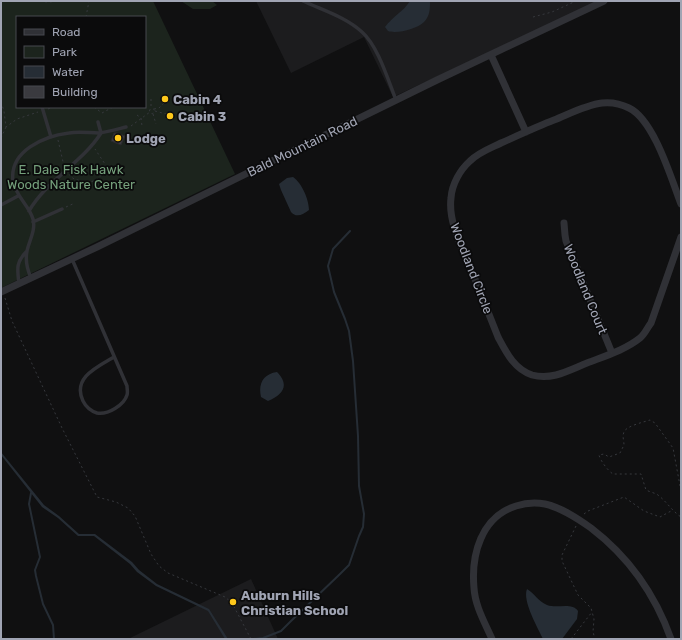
<svg xmlns="http://www.w3.org/2000/svg" width="682" height="640" font-family="Rubik,sans-serif">
  <style>
    .built { fill: #1c1c1e }
    .green { fill: #1c241d; fill-rule: evenodd }
    .water { fill: #262d35 }
    .lines { fill: none; stroke-linecap: round; stroke-linejoin: round }
    .stream { stroke: #262d35; stroke-width: 2 }
    .building { fill: #3a3a3f; stroke: #2a292d }
    .path { stroke: #36383d; stroke-width: 1; stroke-dasharray: 2 3; stroke-linecap: butt }
    .service { stroke: #303136; stroke-width: 3.5 }
    .minor { stroke: #303136; stroke-width: 7 }
    .poi-dot { fill: #fec81b; stroke: #0b0b0c; stroke-width: 1.5 }
    .labels { text-anchor: middle; stroke-width: 3.5; stroke-linejoin: round; paint-order: stroke }
    .poi-label { font-size: 13px; font-weight: bold; fill: #a0a4b3; stroke: #0b0b0c; text-anchor: start }
    .street-label { font-size: 13px; fill: #a0a4b3; stroke: #0b0b0c }
    .park-label { font-size: 13px; fill: #75a07c; stroke: #0b0b0c }
  </style>
  <rect width="100%" height="100%" fill="#101011"/>
  <path class="built" d="M256,1H599L393,97L364,37L291,73Z
    M251,579L278,639H128Z"/>
  <path class="green" d="M1,1H153L235,174L1,288ZM17,17H145V107H17Z
    M181,1H212L217,5L210,9H193Z"/>
  <path class="water" d="M410,1H430C430,9 430,16 424,22C417,29 397,34 388,31L385,27C392,17 404,11 410,1Z
    M293,177C302,183 309,200 309,210C303,215 296,218 291,212L281,190L279,184L287,178Z
    M277,372C290,385 283,395 268,401L261,397C258,384 263,374 277,372Z
    M1,452L44,505L59,516L79,534H95L132,562L139,570L157,584L209,609L228,639H225L208,611L156,586L137,572L130,564L94,536H78L58,518L42,507L1,455Z
    M527,589C534,593 539,602 547,605C557,609 572,602 578,611L577,619L562,639H543C538,628 522,601 527,589Z"/>
  <g class="lines">
    <path class="stream" d="M31,493L29,504L40,557L35,570L36,576L43,604L53,625L54,639
      M253,639L263,638L281,631L290,622L340,574L349,565L359,536L363,527L364,514L359,486L358,436L353,361L349,331L345,319L334,292L328,266L333,249L350,231"/>
  </g>
  <path class="building" d="M114,133H117L125,136L121,145L111,141Z"/>
  <g class="lines">
    <path class="path" d="M35,1L49,2L58,1
      M86,17L89,1
      M533,17L552,12L576,1
      M151,99V108
      M1,102L4,111L6,127L17,119L38,112
      M94,107L102,113L113,107
      M149.5 111a2.5 2.5 0 1 1 5 0a2.5 2.5 0 1 1-5 0Z
      M48,109L53,107
      M154,109L159,108L164,103
      M155,111L166,114
      M153,114L156,124
      M137,115L141,118L142,126
      M131,126L150,112
      M1,138L6,127
      M58,140L64,166
      M69,174C72,179 76,180 83,181C96,184 103,177 105,164L95,149
      M66,207L75,203
      M5,298L12,321L62,428L97,497L116,502L128,508L135,516L151,554L159,566L168,573L225,597L232,603L251,639
      M681,491L673,448L655,423L650,420C644,422 626,426 624,432C622,436 624,441 624,445L620,453L609,457L604,454L599,455C600,460 608,471 613,474H641L646,490C650,492 655,493 658,495C667,502 672,511 681,517
      M584,514L588,511L624,497L644,511L660,517L671,511
      M576,526L562,555V561L578,595L591,608L594,619L593,632L595,639
      M571,639L592,612"/>
    <path class="service" d="M303,1C322,10 346,17 362,32C378,46 388,80 396,100
      M42,107L51,137
      M1,205L18,196
      M29,211C47,180 82,163 101,133L98,122
      M33,222L62,209
      M72,259L127,386C127,389 128,392 127,395C124,405 108,415 97,413C91,411 86,407 83,401C72,378 97,367 114,357
      M31,278C27,269 25,261 27,251C29,241 36,230 33,219C29,205 16,197 13,181C9,151 44,136 69,133C79,131 89,133 99,133C108,132 118,129 126,127
      M19,284C17,268 16,262 27,251"/>
    <path class="minor" d="M491,55L526,132
      M681,204C671,178 654,120 629,108C621,104 611,102 602,103C586,105 569,114 554,120C536,127 519,135 501,143C491,148 479,152 470,161C460,170 452,184 451,198C448,222 462,247 471,269C480,292 489,314 498,337C506,352 514,369 532,375C539,377 548,377 556,375C567,372 577,367 587,363C605,356 625,350 640,338C645,334 647,328 651,323L681,237
      M564,223L565,235L566,241L612,353
      M1,292L97,247L437,80L604,1
      M492,639C485,623 475,606 474,588C471,555 481,517 516,506C525,503 535,502 545,504C562,508 577,518 591,528C629,557 655,594 671,639"/>
  </g>
  <g class="poi-dot">
    <circle cx="165" cy="99" r="4"/>
    <circle cx="170" cy="116" r="4"/>
    <circle cx="118" cy="138" r="4"/>
    <circle cx="233" cy="602" r="4"/>
  </g>
  <g class="labels">
    <g class="poi-label">
      <text x="173" y="104">Cabin 4</text>
      <text x="178" y="121">Cabin 3</text>
      <text x="126" y="143">Lodge</text>
      <text x="241" y="600">Auburn Hills<tspan x="241" dy="15">Christian School</tspan></text>
    </g>
    <g class="street-label">
      <text transform="translate(302 146) rotate(-26)" y="5">Bald Mountain Road</text>
      <text transform="translate(472 268) rotate(69)" y="5">Woodland Circle</text>
      <text transform="translate(586 289) rotate(68)" y="5">Woodland Court</text>
    </g>
    <g class="park-label">
      <text x="71" y="174">E. Dale Fisk Hawk<tspan x="71" dy="15">Woods Nature Center</tspan></text>
    </g>
  </g>
  <rect width="682" height="640" fill="none" stroke="#a0a4b3" stroke-width="4"/>
  <rect x="16" y="16" width="130" height="92" fill="#0b0b0c" stroke="#47484f"/>
  <rect x="24" y="29" width="20" height="6" fill="#303136" stroke="#47484f"/>
  <text x="52" y="36" font-size="12" fill="#a0a4b3">Road</text>
  <rect x="24" y="46" width="20" height="12" fill="#1c241d" stroke="#47484f"/>
  <text x="52" y="56" font-size="12" fill="#a0a4b3">Park</text>
  <rect x="24" y="66" width="20" height="12" fill="#262d35" stroke="#47484f"/>
  <text x="52" y="76" font-size="12" fill="#a0a4b3">Water</text>
  <rect x="24" y="86" width="20" height="12" fill="#3a3a3f" stroke="#47484f"/>
  <text x="52" y="96" font-size="12" fill="#a0a4b3">Building</text>
</svg>
